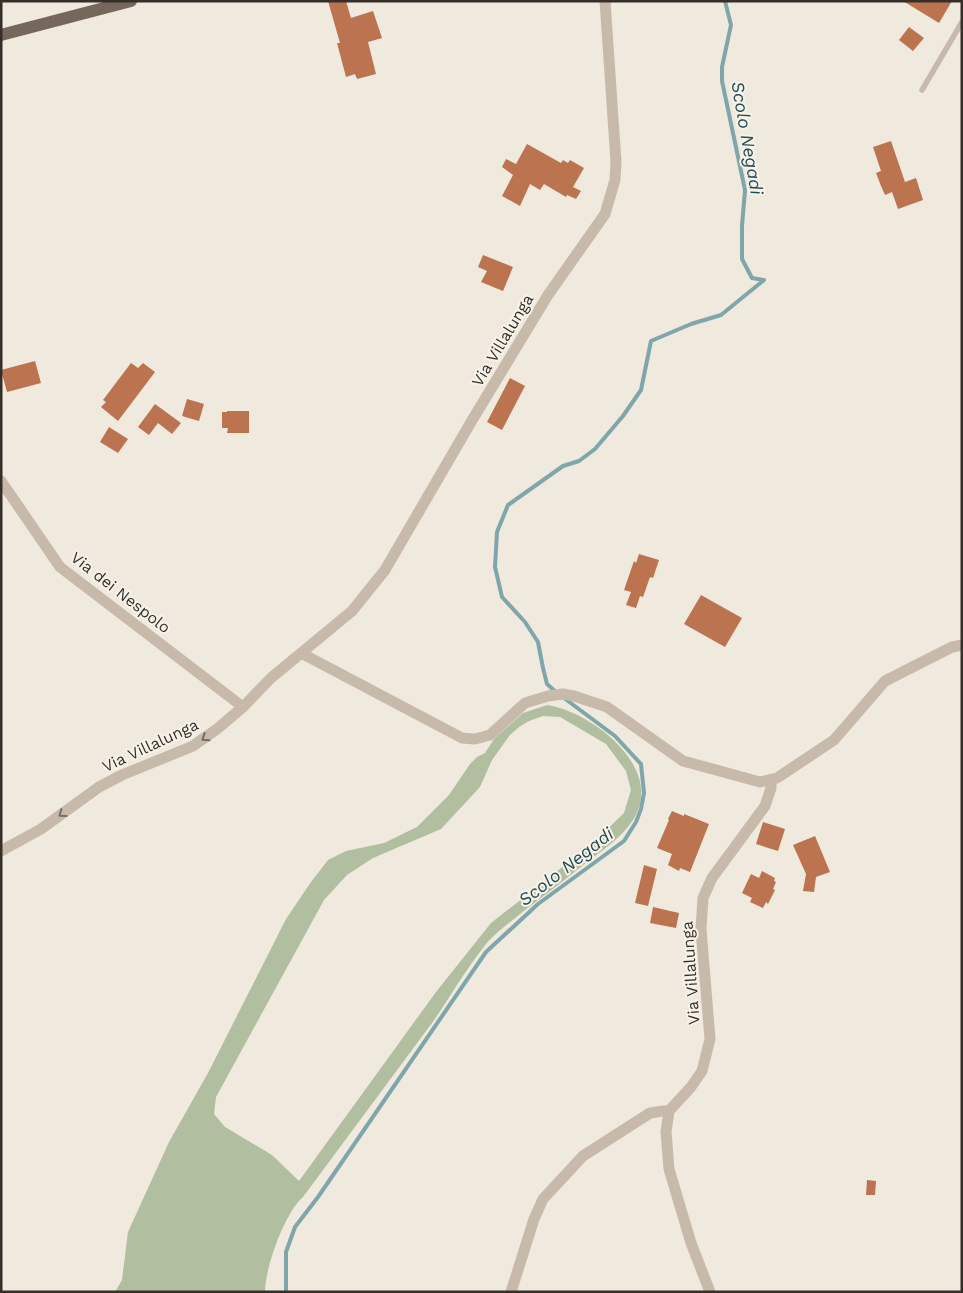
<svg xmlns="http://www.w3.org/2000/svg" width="963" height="1293" font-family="'Work Sans',sans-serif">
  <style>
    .green { fill: #b1be9f; fill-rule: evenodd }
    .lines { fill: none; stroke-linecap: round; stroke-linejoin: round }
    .stream { stroke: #7fa6ab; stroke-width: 4 }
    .building { fill: #bc7350 }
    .lane { stroke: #c8baab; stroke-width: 5.5 }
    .street { stroke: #c8baab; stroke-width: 11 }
    .primary { stroke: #76675c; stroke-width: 12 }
    .oneway { stroke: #786d64 }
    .labels { text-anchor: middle; stroke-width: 4; stroke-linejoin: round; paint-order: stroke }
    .street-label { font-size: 16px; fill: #362e29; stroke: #f8f3ea }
    .water-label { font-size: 18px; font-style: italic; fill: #224c54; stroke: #f8f3ea }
  </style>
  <rect width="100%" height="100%" fill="#f0e9de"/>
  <path class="green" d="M547,705C589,711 657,762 638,810C628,835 602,850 582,866C563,881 544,896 525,910C511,922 494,933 483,948C464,972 449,999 432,1023C389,1081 346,1139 303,1197C285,1212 265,1268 265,1292H115L122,1280L128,1232L169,1142L208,1073L286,919L311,882L328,860L346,851L384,843L417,827L449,795L470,764L477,757L485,753L494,739L523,713ZM543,716L560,717L606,744L626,771L631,790L624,813L593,843L491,923L436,992L299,1181L272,1155L225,1127L214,1114L216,1097L324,900L347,875L373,858L441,829L480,787L492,760L510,735L519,727L529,721Z"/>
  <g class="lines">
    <path class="stream" d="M556,692L547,684L543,668L538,642L525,622L502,597L495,567L497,532L508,505L563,466L579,461L595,449L623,416L641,390L651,341L691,324L721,315L764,280L752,278L742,259V226L745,190L722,81V67L731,25L725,1
      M286,1292V1252L295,1227L318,1197L486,952L538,904L624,841L636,822L641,809L644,793L641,764L615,736L564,698"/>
  </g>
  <path class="building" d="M328,1H346L351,18L373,11L382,38L368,42L376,74L357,79L355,74L346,77L337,43H340Z
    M903,1H952L939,23Z
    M909,27L924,38L913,51L899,40Z
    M891,141L905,182L916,178L923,200L898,209L892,192L885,195L881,186L876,173L881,171L873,147Z
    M527,144L561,163L563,160L568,163L570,160L584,168L573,187L581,191L576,199L567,195L566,197L544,184L540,190L530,184L520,206L502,196L513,175L502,167L506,159L516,164Z
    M483,255L513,267L503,291L481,282L487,271L478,267Z
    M35,361L41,383L7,392L1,370Z
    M131,363L138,368L143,363L155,372L118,421L101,407L106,402L103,400Z
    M510,378L525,386L502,430L487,422Z
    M187,399L204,404L199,421L182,416Z
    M155,404L181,423L172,434L158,423L149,435L138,427Z
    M227,411H249V433H227L228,428H222V412H227Z
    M109,427L128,439L118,453L100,442Z
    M639,554L659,560L653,578L650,577L643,597L640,596L636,608L626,605L631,592L624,590L634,561L636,563Z
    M701,595L742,618L725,647L684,624Z
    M672,811L684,816V814L709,824L690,872L680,868L679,871L668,865L672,854L657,848L669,820L668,819Z
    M763,822L785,829L778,851L756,844Z
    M815,836L830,872L816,877L814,892L803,891L806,874L793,845Z
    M644,865L657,869L648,906L635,903Z
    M762,871L775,878L774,881L776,882L773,889L775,890L768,904L766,902L763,908L750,902L752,898L742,893L751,874L759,878Z
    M653,907L679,913L676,928L650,923Z
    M867,1180L876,1181L875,1195H866Z"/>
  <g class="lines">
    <path class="lane" d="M922,90L962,22"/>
    <path class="street" d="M1,481L60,567L243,707
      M301,653L462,738L475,739L490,735L525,703L548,696L563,694L574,696L607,707L683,761L760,782L777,778L834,740L885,681L952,647L962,645
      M1,851L41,829L99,787L122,775L193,746L217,729L243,707L271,678L352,611L385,570L471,422L548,295L605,214L615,180L616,162L605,1
      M511,1292L534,1219L543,1199L583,1156L650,1113L663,1111H669
      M710,1292L691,1243L669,1169L666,1132L669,1111L691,1087L702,1071L710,1039L701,929L703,898L712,878L765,806L771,788V780"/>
    <path class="primary" d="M1,35L131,1"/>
  </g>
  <defs><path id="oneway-chevron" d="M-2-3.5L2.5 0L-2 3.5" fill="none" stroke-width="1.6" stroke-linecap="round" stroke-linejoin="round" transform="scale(1.25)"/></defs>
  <g class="oneway">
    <use href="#oneway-chevron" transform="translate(205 738) rotate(146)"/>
    <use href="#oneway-chevron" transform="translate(62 814) rotate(144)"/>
  </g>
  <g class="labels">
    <g class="street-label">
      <text transform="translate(502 340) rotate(-59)" y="6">Via Villalunga</text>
      <text transform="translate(121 592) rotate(38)" y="6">Via dei Nespolo</text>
      <text transform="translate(150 745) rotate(-25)" y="6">Via Villalunga</text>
      <text transform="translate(690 973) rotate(-94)" y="6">Via Villalunga</text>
    </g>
    <g class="water-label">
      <text transform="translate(747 138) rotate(80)" y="6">Scolo Negadi</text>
      <text transform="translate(566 867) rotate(-38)" y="6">Scolo Negadi</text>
    </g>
  </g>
  <rect width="963" height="1293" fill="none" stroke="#362e29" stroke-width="5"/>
</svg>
